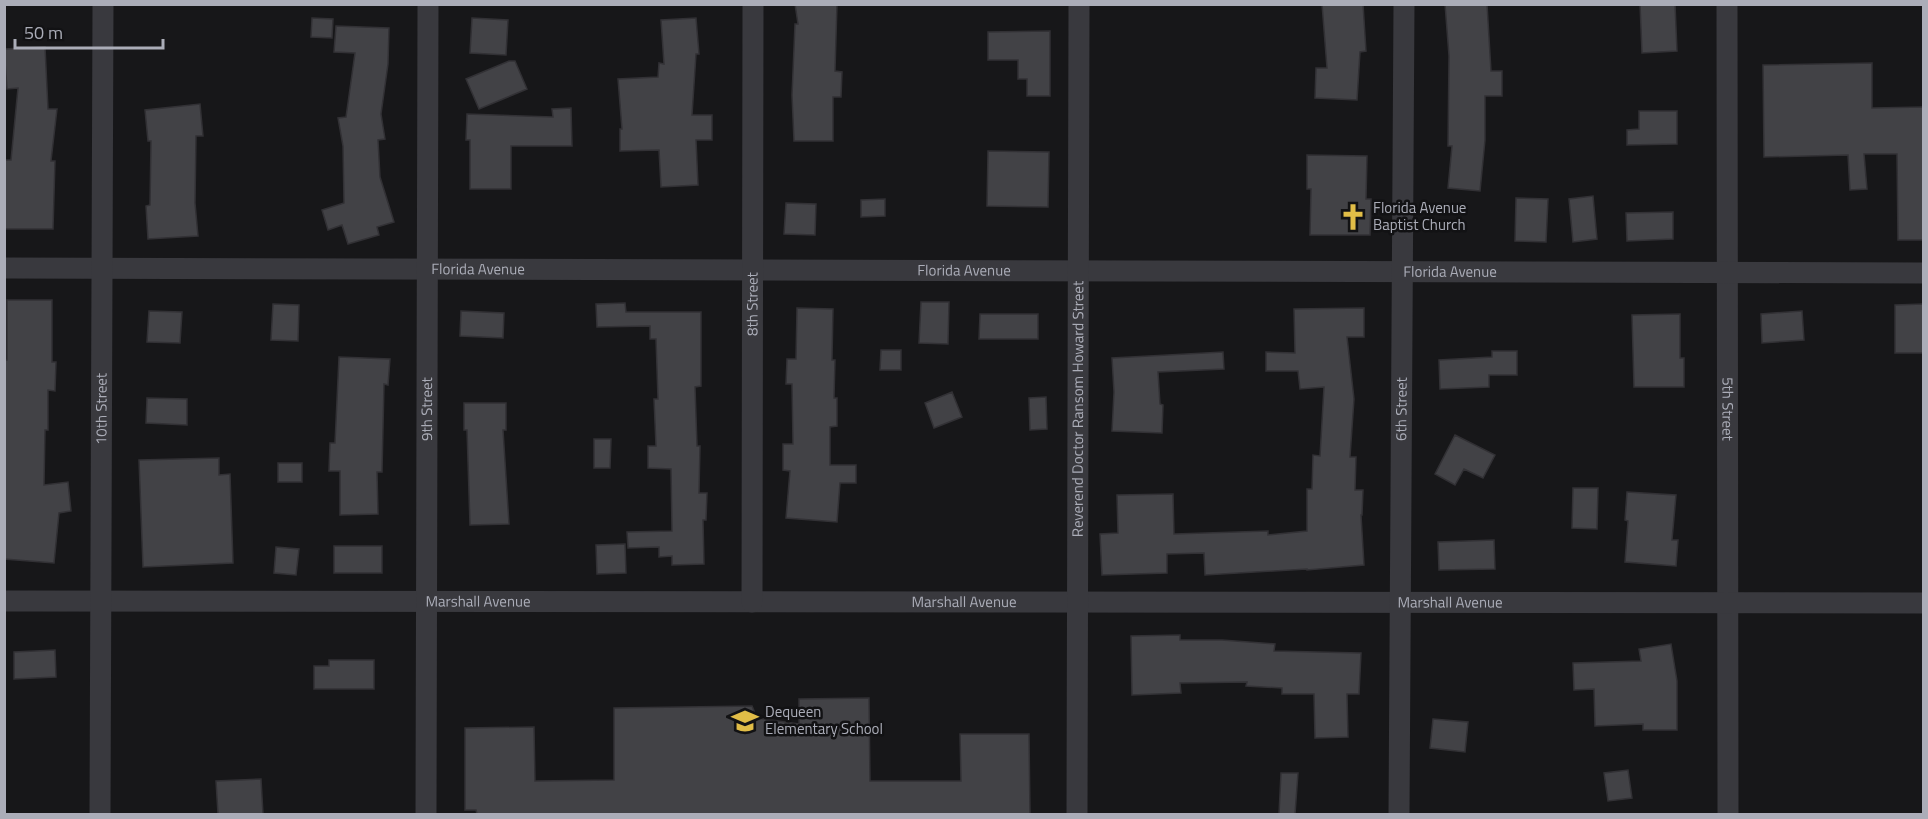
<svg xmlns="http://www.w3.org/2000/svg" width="1928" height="819" font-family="'Titillium Web',sans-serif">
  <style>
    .building { fill: #424246; stroke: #323135; stroke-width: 1.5 }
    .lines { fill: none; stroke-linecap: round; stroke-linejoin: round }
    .minor { stroke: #39393e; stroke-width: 21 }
    .labels { text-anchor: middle; stroke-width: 5; stroke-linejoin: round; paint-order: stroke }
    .poi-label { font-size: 15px; fill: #abadb8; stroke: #121214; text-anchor: start }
    .street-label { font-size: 15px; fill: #abadb8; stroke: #121214 }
  </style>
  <rect width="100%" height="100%" fill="#171719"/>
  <path class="building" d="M795,4H837L835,71L842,72L841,97H833V141H794L792,95L795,24H798Z
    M1322,4H1363L1366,51L1360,52L1357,100L1315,98L1316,68H1327Z
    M1445,4H1487L1491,71H1502V96H1485V140L1480,191L1448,188L1452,146H1448L1449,56Z
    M1640,4H1675L1677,51L1642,53Z
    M312,18L333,19L332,38L311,37Z
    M472,18L508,20L506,55L470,53Z
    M696,18L699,54H696L692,115H712V140H696L698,185L661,187L659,150L620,151V129H622L618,79L658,77L659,63L664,64L661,20Z
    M336,26L389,28L388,64L381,114L385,139L378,140L380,177L394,222L377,227L379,235L348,244L342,225L328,230L322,210L344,203L343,146L338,118L346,117L355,53L334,52Z
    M1050,31V96H1027V79H1018V60H988V32Z
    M45,47L48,109H57L51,161H55L53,229H4V160H11L18,88L7,89L4,49Z
    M509,61H515L527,89L479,109L466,79Z
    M1872,63V108L1923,107V240H1898L1897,154H1864L1867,189L1850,190L1848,155L1764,157L1763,65Z
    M200,104L203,136H196L195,203L198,236L148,239L146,206L150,205L151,141H148L145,110Z
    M571,108L572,146H511V189H470V140H466L467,114L553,117L552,109Z
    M1639,111H1677V144L1627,145V130L1639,129Z
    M988,151L1049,152L1048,207L987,206Z
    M1307,155L1367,156L1366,199H1371L1370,235H1310L1311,189H1307Z
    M1593,196L1597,239L1573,242L1569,199Z
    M1516,198L1548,199L1546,242L1515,241Z
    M885,199V216L861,217V200Z
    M786,203L816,204L815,235L784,234Z
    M1673,212V239L1627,241L1626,213Z
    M7,300H52V362H56L55,391L48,390V430H45L44,485L68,482L71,511L59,513L54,563L4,559V373L5,360H7Z
    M921,302H949L948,344L919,343Z
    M625,303L626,312H701V386L695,387L697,446H700L699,493H707L706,520H703L704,564L672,565V556L659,557V547L628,548L627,532L672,531L671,469L648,468V446H656L654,399H658L656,339H650V326L597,327L596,304Z
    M273,304L299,305L298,341L271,340Z
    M1923,304V353H1895V305Z
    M797,308L833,309L832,360H835L834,398H837V426L830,427V465H856V483H840L837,522L786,518L790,471L783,470V444H793L792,384H786L787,359H796Z
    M1364,308V337H1347L1354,399L1350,457H1356L1355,490H1363L1362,515H1361L1364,565L1307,570V569L1205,575L1204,553L1167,554V573L1102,575L1100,534L1118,533L1117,495L1173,494L1174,534L1268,531V535L1307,531V489H1312L1313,455L1320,456L1324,387L1300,389L1298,371H1266V352L1295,353L1294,309Z
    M149,311L182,312L180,343L147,342Z
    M461,311L504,313L503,338L460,336Z
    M1802,311L1804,340L1762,343L1761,314Z
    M980,314H1038V339H979Z
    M1680,314V358H1684V387H1634L1632,315Z
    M881,350H901V370H880Z
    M1492,351H1517V375H1489V387L1440,389L1439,360L1492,357Z
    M1223,352L1224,369L1158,372L1160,404L1163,405L1162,433L1112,431L1114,392L1112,358Z
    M339,357L390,359L388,385L384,384L382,472H377L378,514L340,515V471H329L330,443H335Z
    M952,392L962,417L934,428L925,403Z
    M1046,397L1047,429L1030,430L1029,398Z
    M147,398L187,399V425L146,423Z
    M464,403H506V430H503L509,524L470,525L467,430H464Z
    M1455,435L1495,455L1483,478L1464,469L1455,485L1435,474Z
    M594,439H611L610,468H594Z
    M219,458V475L230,474L233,563L143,567L139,460Z
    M278,463H302V482H278Z
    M1573,488H1598L1597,529L1572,528Z
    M1627,492L1676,495L1672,540H1678L1676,566L1625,562L1628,521L1625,520Z
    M1494,540L1495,569L1439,570L1438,542Z
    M625,544L626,573L597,574L596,545Z
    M334,546H382V573H334Z
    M276,547L299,549L296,575L274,573Z
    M1180,635V640H1222L1275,644L1274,651L1361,653L1359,694H1347L1348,737L1315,738L1314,694H1282V688L1246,686L1247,682L1180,683L1181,693L1132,695L1131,636Z
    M1671,644L1677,681V730H1643V724L1595,726L1594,689L1574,690L1573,663L1641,661L1639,649Z
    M55,650L56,677L14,679V652Z
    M329,660H374V689H314V666H329Z
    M869,698L870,781H961L960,734H1029L1030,814H477L476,810H465V728L534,727L535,781L614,780V708L752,706L757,718L799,724V699Z
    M1433,719L1468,722L1465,752L1430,748Z
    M1628,770L1632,798L1608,801L1604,773Z
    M1281,773H1298L1295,814H1279Z
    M261,779L263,814H218L216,781Z"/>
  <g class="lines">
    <g class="minor">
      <path id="s1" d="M1727,4L1728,814"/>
      <path id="s2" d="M4,268L1924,273"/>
      <path id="s3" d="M4,601L1924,603"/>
      <path id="s4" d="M752,602L753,4"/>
      <path id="s5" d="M100,814L103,4"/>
      <path id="s6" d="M426,814L428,4"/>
      <path id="s7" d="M1077,814L1079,4"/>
      <path id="s8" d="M1399,814L1404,4"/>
    </g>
  </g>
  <defs>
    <symbol id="church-bare" viewBox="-9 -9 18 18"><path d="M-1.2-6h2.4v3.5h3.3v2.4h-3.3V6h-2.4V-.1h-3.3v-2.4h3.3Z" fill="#e1bd47" stroke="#121214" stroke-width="2.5" paint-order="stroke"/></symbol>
    <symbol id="school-bare" viewBox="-9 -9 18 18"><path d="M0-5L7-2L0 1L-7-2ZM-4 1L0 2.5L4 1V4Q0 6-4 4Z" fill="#e1bd47" stroke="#121214" stroke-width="2.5" paint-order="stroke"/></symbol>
  </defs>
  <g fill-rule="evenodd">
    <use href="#church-bare" x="1334" y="198" width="38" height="38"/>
    <use href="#school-bare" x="726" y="702" width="38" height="38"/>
  </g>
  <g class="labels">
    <g class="poi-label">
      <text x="1373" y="213">Florida Avenue<tspan x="1373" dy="17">Baptist Church</tspan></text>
      <text x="765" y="717">Dequeen<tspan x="765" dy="17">Elementary School</tspan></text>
    </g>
    <g class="street-label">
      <text dy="5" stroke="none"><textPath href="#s2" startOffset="474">Florida Avenue</textPath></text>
      <text dy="5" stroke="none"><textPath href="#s2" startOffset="960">Florida Avenue</textPath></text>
      <text dy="5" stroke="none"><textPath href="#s2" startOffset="1446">Florida Avenue</textPath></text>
      <text dy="5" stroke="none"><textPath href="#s4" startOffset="298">8th Street</textPath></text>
      <text dy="5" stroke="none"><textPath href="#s6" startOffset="405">9th Street</textPath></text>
      <text dy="5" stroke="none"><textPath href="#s5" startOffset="405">10th Street</textPath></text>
      <text dy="5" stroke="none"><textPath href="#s7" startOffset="405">Reverend Doctor Ransom Howard Street</textPath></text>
      <text dy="5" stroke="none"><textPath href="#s8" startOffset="405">6th Street</textPath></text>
      <text dy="5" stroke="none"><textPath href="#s1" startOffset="405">5th Street</textPath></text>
      <text dy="5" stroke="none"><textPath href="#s3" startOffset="474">Marshall Avenue</textPath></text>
      <text dy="5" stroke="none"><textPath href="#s3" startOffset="960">Marshall Avenue</textPath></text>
      <text dy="5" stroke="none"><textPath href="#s3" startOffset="1446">Marshall Avenue</textPath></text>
    </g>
  </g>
  <rect width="1928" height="819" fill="none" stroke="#abadb8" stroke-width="12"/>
  <path d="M15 39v9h148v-9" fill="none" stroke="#abadb8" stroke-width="3"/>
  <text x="24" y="39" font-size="18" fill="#abadb8" stroke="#121214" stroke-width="4.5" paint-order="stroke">50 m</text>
</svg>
